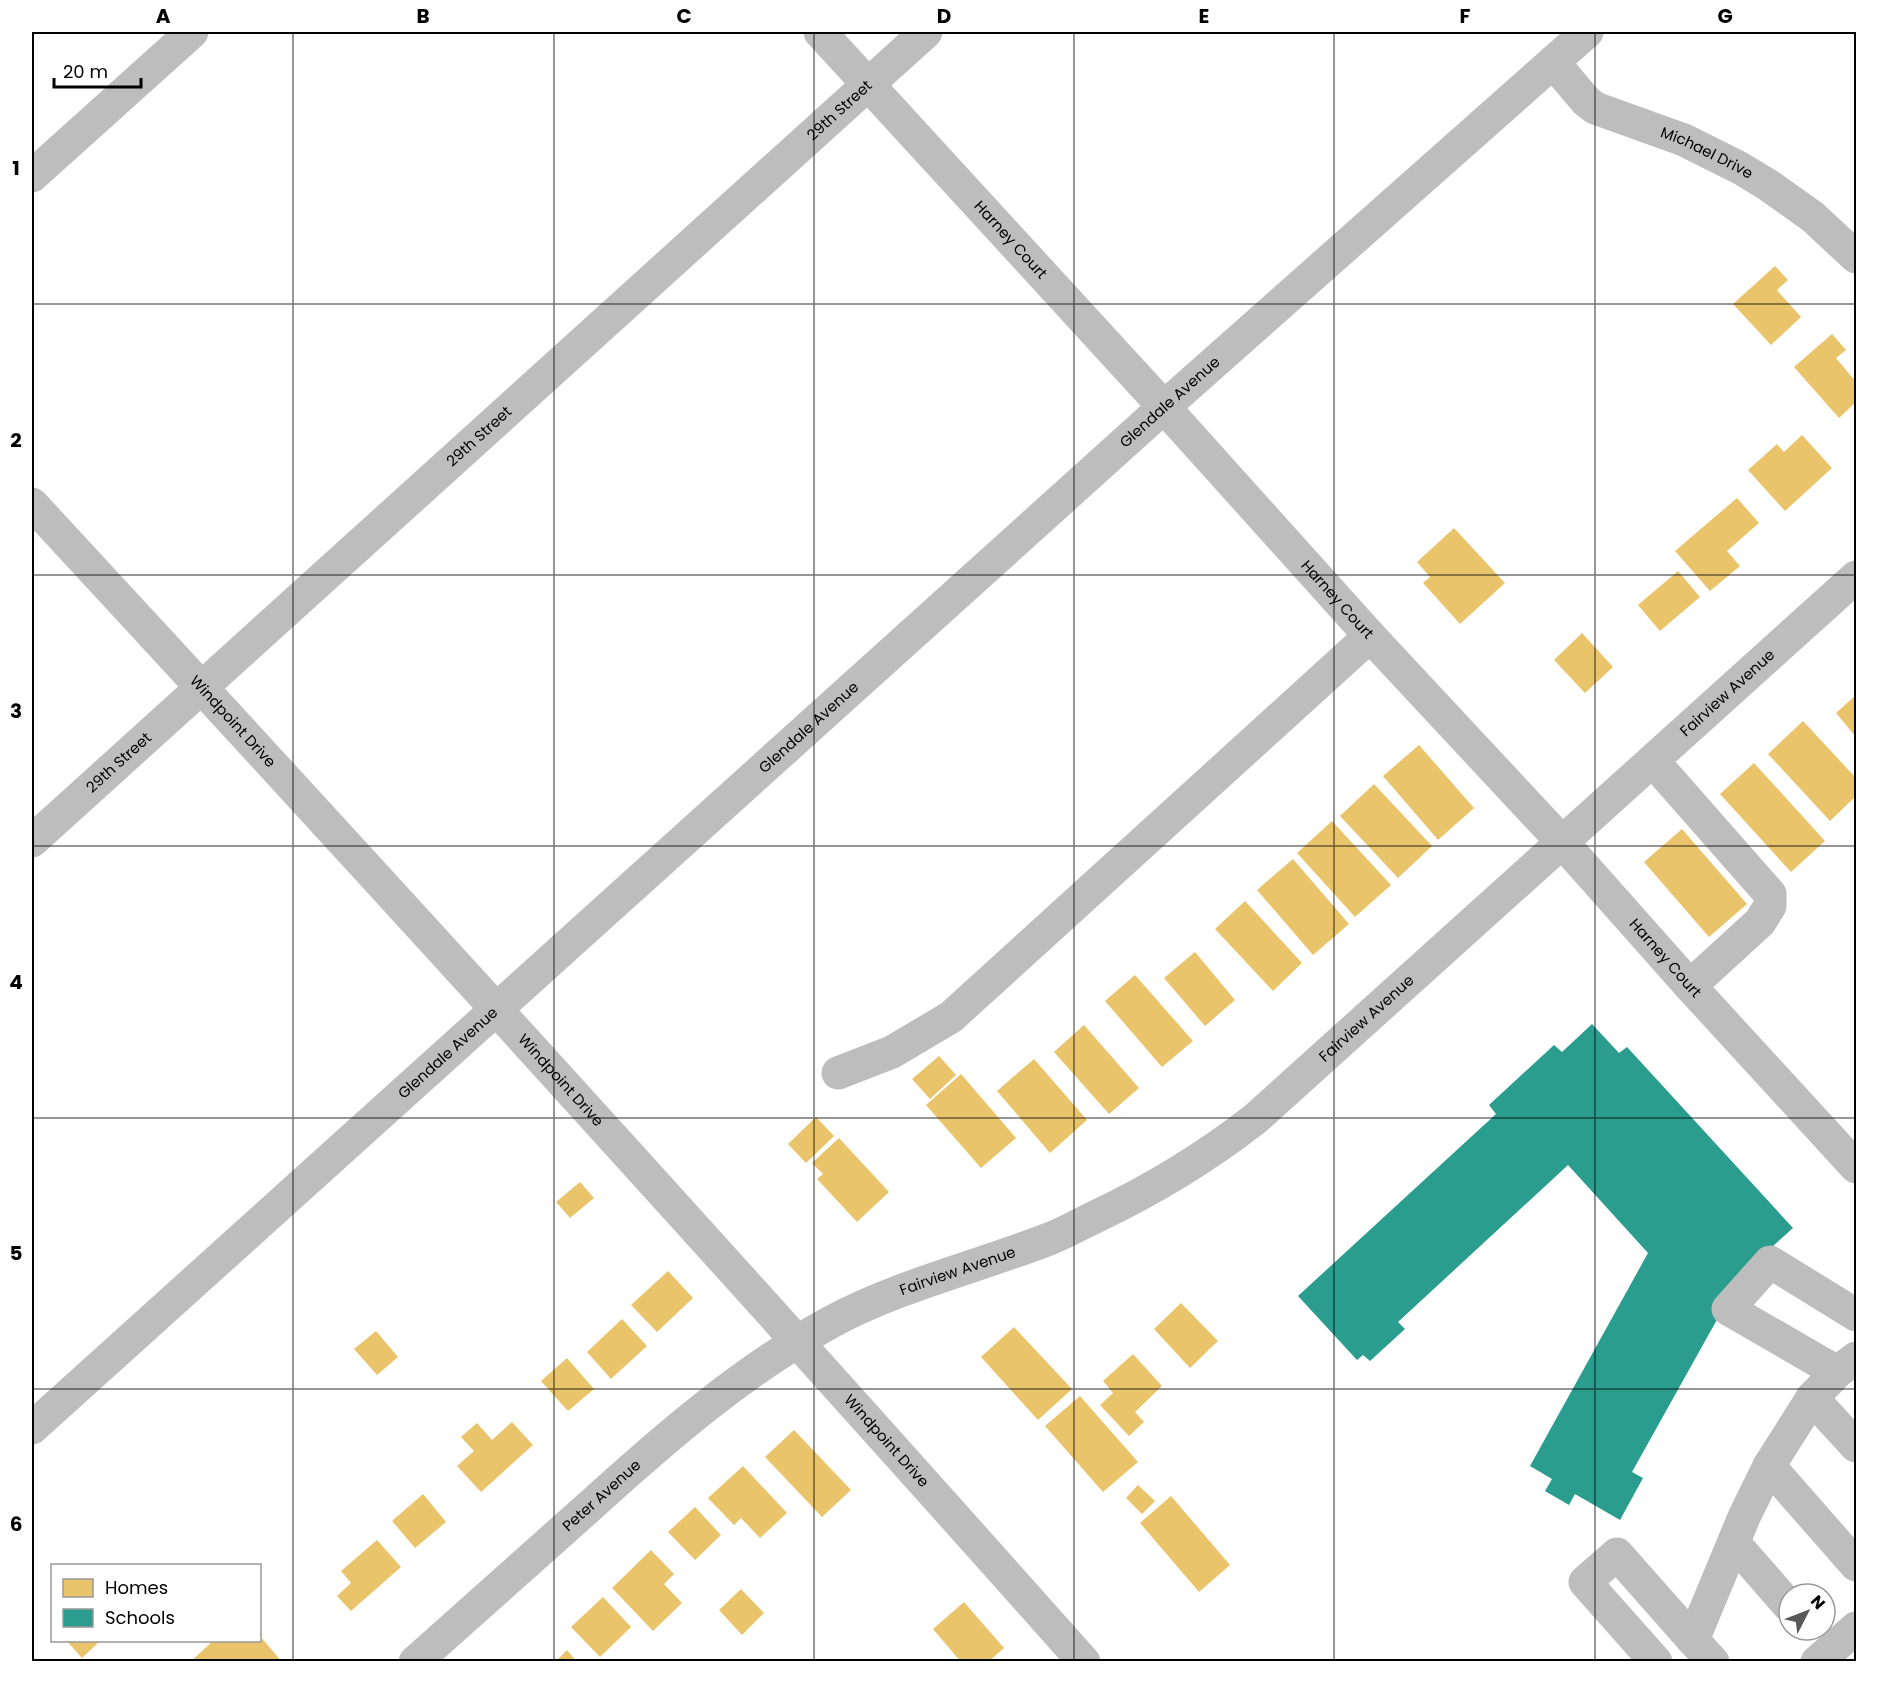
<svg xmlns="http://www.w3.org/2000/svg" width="1888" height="1693" font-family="Poppins,sans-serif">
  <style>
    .homes { fill: #e9c46a }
    .schools { fill: #2a9d8f }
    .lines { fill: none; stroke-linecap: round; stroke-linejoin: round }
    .minor { stroke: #bdbdbd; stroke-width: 33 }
    .grid { fill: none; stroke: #000; stroke-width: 1.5; stroke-opacity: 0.55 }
    .labels { text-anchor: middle; stroke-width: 6; stroke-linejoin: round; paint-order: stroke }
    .street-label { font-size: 15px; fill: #000; stroke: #fff }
    .neatline { fill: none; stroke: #000; stroke-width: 2 }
    .grid-label { font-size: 20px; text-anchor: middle; font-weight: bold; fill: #000 }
  </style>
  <rect width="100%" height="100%" fill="#fff"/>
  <path class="homes" d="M1775,266L1788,280L1777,290L1801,317L1771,345L1733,304Z
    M1832,334L1846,350L1836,358L1856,382V402L1839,418L1794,367Z
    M1802,435L1832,468L1785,511L1748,470L1777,444L1784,452Z
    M1737,498L1759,523L1727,551L1740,566L1710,591L1675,551Z
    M1454,528L1505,583L1460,624L1423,583L1430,577L1417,562Z
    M1678,571L1700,597L1660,631L1638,605Z
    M1582,633L1613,667L1585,693L1554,660Z
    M1856,695V737L1836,713Z
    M1803,721L1856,778V796L1830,821L1768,754Z
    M1419,745L1474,808L1438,840L1383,776Z
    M1754,763L1825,841L1791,872L1720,794Z
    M1374,784L1432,846L1398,878L1340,816Z
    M1332,821L1391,885L1355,917L1297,853Z
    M1682,829L1747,904L1709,937L1644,862Z
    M1293,859L1349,924L1313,955L1257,890Z
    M1245,901L1302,963L1273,991L1215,929Z
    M1195,952L1235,1000L1205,1026L1164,978Z
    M1135,975L1193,1041L1162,1067L1105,1001Z
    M1084,1025L1139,1088L1109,1114L1054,1052Z
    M939,1056L956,1075L930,1099L912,1079Z
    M1034,1059L1087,1120L1050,1153L997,1091Z
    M961,1074L1016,1138L981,1168L926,1105Z
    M816,1117L834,1136L806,1163L788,1144Z
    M839,1138L889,1192L857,1222L817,1179L823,1174L812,1163Z
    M580,1182L594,1198L570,1218L556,1202Z
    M668,1271L693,1298L657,1332L631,1305Z
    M1181,1303L1218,1341L1190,1368L1154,1329Z
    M622,1319L647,1346L611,1379L587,1352Z
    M1014,1327L1072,1389L1038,1420L981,1357Z
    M376,1331L398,1357L377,1375L354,1349Z
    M1133,1354L1162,1386L1135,1412L1144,1422L1129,1436L1100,1405L1113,1393L1103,1381Z
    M567,1358L594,1389L568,1411L541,1381Z
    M1080,1396L1138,1462L1103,1492L1045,1426Z
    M512,1422L533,1445L481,1492L457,1466L474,1451L461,1437L477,1423L492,1440Z
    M794,1430L851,1490L822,1517L765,1457Z
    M743,1466L787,1513L760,1538L741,1518L734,1525L708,1498Z
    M1138,1485L1155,1501L1142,1514L1126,1498Z
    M423,1494L446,1522L415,1548L392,1521Z
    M1171,1496L1230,1565L1199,1592L1140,1523Z
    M695,1507L721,1535L695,1560L668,1532Z
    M377,1540L401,1567L351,1611L337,1596L351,1583L341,1571Z
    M651,1550L674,1574L664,1584L682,1603L653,1631L612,1588Z
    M741,1589L764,1613L742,1635L719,1610Z
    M603,1597L631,1627L600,1657L571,1627Z
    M964,1602L1004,1648L988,1662H961L933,1629Z
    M260,1636L282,1662H190L214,1640H260Z
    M66,1640H101L82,1658Z
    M567,1650L577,1662H555Z"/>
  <path class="schools" d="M1592,1024L1619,1053L1627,1047L1793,1228L1743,1273L1632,1472L1643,1478L1620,1520L1575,1494L1569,1505L1545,1491L1552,1479L1530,1466L1648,1253L1568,1165L1398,1322L1405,1329L1370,1361L1363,1355L1357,1360L1298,1296L1496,1114L1489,1105L1554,1045L1562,1052Z"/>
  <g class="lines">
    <g class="minor">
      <path id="s1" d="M820,32L1164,407L1370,636L1563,843L1690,986L1856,1167"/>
      <path id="s2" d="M1553,62L1586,101L1595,108L1684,140L1740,168L1768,185L1813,217L1856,257"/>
      <path d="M32,176L192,32"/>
      <path id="s3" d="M32,504C386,886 737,1272 1084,1662"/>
      <path d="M1653,761L1770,894V906L1760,922L1690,986"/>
      <path id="s4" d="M32,841L926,32"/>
      <path d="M838,1073L892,1052L951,1017L1370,636"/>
      <path d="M1837,1372L1728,1309L1770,1262L1856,1315"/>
      <path d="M1812,1398L1856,1446"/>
      <path id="s5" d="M32,1428L1164,407L1587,32"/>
      <path d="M1769,1466L1856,1565"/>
      <path d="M1734,1543L1789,1606"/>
      <path d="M1693,1640L1713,1662"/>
      <path id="s6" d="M415,1662C473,1610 532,1558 590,1506C665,1438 742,1371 831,1322C900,1285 977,1267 1049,1239C1065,1233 1080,1224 1095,1217C1152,1190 1205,1158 1255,1119L1856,577"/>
      <path d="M1656,1662L1585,1582L1617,1554L1693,1640L1744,1517L1769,1466L1812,1398L1837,1372L1856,1358"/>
      <path d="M1817,1662L1856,1628"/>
    </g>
  </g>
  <path class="grid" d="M293,32V1662M554,32V1662M814,32V1662M1074,32V1662M1334,32V1662M1595,32V1662M32,304H1856M32,575H1856M32,846H1856M32,1118H1856M32,1389H1856"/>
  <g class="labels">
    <g class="street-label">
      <text dy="5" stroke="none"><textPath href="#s4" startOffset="1089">29th Street</textPath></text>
      <text dy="5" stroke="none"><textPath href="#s2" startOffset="183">Michael Drive</textPath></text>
      <text dy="5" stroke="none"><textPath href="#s1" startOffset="282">Harney Court</textPath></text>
      <text dy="5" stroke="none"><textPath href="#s5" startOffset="1532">Glendale Avenue</textPath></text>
      <text dy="5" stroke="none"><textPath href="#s4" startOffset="603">29th Street</textPath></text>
      <text dy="5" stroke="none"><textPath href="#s1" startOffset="768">Harney Court</textPath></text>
      <text dy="5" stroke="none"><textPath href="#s6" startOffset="1647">Fairview Avenue</textPath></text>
      <text dy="5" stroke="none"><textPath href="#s3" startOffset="296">Windpoint Drive</textPath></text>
      <text dy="5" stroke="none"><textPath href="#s5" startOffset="1046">Glendale Avenue</textPath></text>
      <text dy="5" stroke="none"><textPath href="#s4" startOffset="117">29th Street</textPath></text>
      <text dy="5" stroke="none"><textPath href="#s1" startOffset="1254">Harney Court</textPath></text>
      <text dy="5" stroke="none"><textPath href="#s6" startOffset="1161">Fairview Avenue</textPath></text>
      <text dy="5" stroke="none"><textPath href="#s5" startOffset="560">Glendale Avenue</textPath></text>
      <text dy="5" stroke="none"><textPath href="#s3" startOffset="782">Windpoint Drive</textPath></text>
      <text dy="5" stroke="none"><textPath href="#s6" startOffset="675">Fairview Avenue</textPath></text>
      <text dy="5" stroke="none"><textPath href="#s3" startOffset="1268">Windpoint Drive</textPath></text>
      <text dy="5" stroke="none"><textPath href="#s6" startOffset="250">Peter Avenue</textPath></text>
    </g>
  </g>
  <rect width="1888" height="1693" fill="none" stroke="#ffffff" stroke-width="66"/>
  <rect x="51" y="1564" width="210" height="78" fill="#ffffff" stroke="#999999" stroke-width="1.5"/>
  <rect x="63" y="1579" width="30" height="18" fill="#e9c46a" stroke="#999999" stroke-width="1.5"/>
  <text x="105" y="1594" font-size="18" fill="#000000">Homes</text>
  <rect x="63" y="1609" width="30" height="18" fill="#2a9d8f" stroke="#999999" stroke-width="1.5"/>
  <text x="105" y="1624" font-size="18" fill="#000000">Schools</text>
  <g transform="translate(1807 1612) rotate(48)"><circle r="28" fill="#ffffff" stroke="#999999" stroke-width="1.5"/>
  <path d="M0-4.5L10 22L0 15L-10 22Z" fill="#595959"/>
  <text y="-9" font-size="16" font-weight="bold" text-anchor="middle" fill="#000000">N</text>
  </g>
  <path d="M54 78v9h87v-9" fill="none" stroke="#000000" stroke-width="3"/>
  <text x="63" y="78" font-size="18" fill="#000000" stroke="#ffffff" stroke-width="4.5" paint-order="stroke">20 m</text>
  <rect x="33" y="33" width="1822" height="1627" class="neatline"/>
  <g class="grid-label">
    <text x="163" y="23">A</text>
    <text x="423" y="23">B</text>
    <text x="684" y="23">C</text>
    <text x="944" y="23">D</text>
    <text x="1204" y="23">E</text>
    <text x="1465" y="23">F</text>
    <text x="1725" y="23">G</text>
    <text x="16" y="175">1</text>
    <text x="16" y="447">2</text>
    <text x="16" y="718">3</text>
    <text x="16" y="989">4</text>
    <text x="16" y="1260">5</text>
    <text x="16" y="1531">6</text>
  </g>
</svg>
